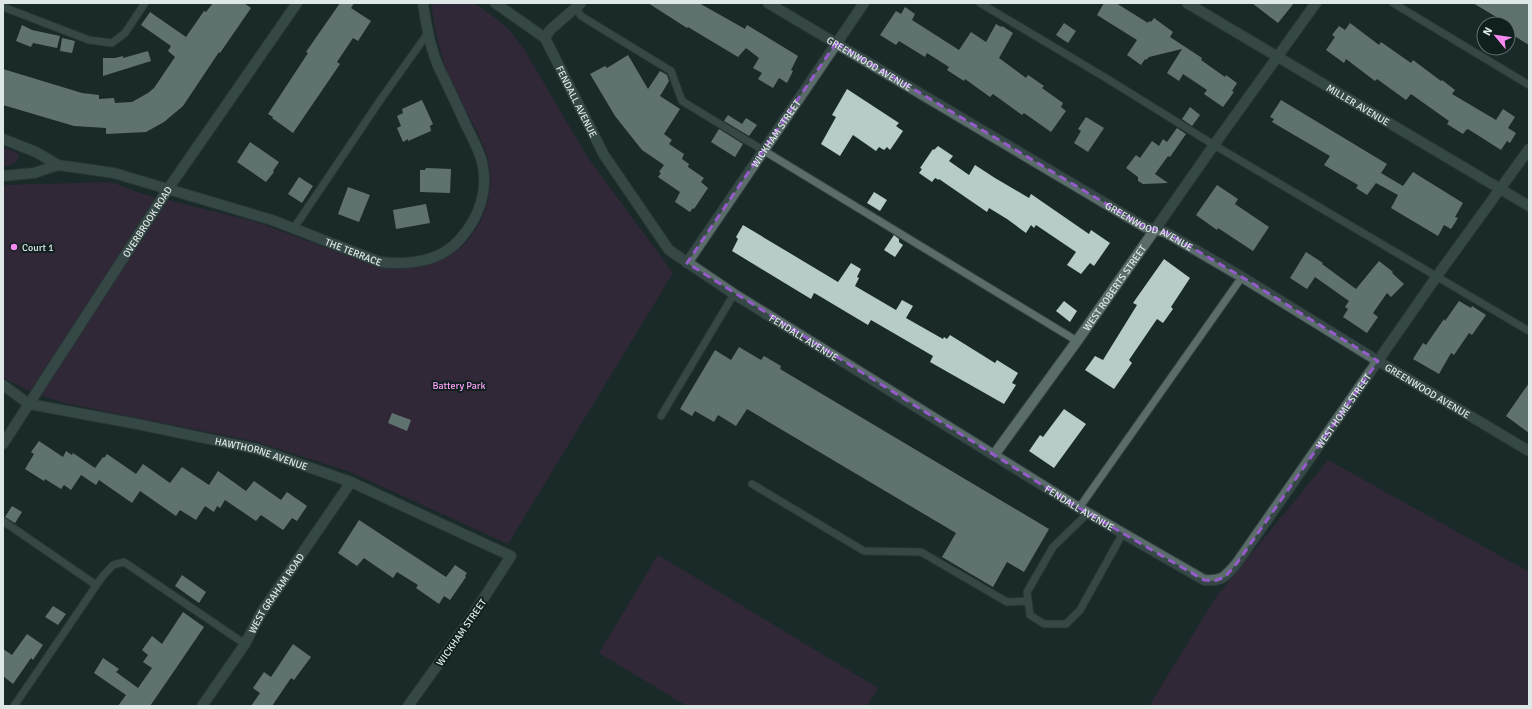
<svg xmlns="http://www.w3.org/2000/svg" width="1532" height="709" font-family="Signika,sans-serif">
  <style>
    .green { fill: #4c264b }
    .building { fill: #b7cbc8 }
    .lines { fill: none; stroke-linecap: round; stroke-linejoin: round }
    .service-casing { stroke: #384544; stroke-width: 9 }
    .minor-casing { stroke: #384544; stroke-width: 12 }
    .tertiary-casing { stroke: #384544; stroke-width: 12 }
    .service { stroke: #5a6d6a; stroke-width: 7 }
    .minor { stroke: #5a6d6a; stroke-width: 10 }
    .tertiary { stroke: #5a6d6a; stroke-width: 10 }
    .marked { fill: none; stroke: #945bc9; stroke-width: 3; stroke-dasharray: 8 5; stroke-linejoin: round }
    .poi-dot { fill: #f489f0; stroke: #10201e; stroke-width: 1.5 }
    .labels { text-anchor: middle; stroke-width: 4; stroke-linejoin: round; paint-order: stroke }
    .street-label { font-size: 10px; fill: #dee8e7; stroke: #10201e }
    .poi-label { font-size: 10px; fill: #dee8e7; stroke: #10201e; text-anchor: start }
    .park-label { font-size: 10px; fill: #fea1f9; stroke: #10201e }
  </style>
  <rect width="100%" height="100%" fill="#192a28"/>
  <path class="green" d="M431,3H474L498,20L511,32L524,49L586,155L673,273L508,544L350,472L257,442L70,404C47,398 23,390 3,377V185L111,182L143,194L253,221L376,266C397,269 419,270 439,261C477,245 498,199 488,159C482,134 463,109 452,85C441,59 435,31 431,3Z
    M3,148L16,152L19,156C16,165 12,165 3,166Z
    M1328,460L1529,572V706H1149L1216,597Z
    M658,555L878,688L867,706H687L599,653Z"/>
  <path class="building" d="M213,3H244L251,8L220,53L219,52L183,106L164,122L146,132L106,134V128L74,126L3,105V69L82,93L99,95V99L114,98L115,103L132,102L148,93L154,88L175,57L168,51L171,46L141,25L150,12L186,37L204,11L206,12Z
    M340,3H354L351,8L371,21L358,41L353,38L337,62L340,64L293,133L272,118L273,117L268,114L308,53L306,52Z
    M648,3H699L745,29L747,25L798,56L791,70L793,71L787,83L779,78L773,88L758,79L762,73L753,68L759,58L746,48L738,57L688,27L687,28Z
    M1104,3H1116L1148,23L1149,21L1151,22L1154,18L1173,32L1170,37L1202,58L1201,60L1225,77L1226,75L1237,83L1232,91L1234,92L1223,107L1204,94L1207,90L1183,74L1179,81L1167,73L1182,49L1149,57L1146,60L1145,59L1141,65L1127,55L1137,40L1097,15Z
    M1252,3H1294L1278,23Z
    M1473,3H1529V45L1508,32V24Z
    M905,7L915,14L912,20L959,50L971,32L986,42L996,24L1001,27L1002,26L1013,33L999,58L1026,78L1028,75L1044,86L1042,88L1063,103L1061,107L1066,111L1051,132L1024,113L1022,115L993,94L990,97L965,79L964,81L947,70L949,67L927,53L925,57L899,41L896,45L880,35L896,11L901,14Z
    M1064,23L1076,31L1068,43L1056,35Z
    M1350,23L1379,45L1381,42L1411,63L1413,60L1441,81L1442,80L1455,90L1452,94L1496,120L1503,109L1515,117L1508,128L1516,133L1510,143L1507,141L1501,150L1468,129L1466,130L1463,134L1447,124L1449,121L1411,94L1406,100L1377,79L1375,81L1346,59L1344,63L1326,50L1335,37L1332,35L1339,26L1345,30Z
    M22,25L32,30L60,36L57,48L33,43L31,47L16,41Z
    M62,38L75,41L72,53L60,51Z
    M148,51L151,61L103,76V58H115L123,56V58Z
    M628,55L648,89L660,71L667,75L669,81L660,96L680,109L664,134L672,140L669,144L684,154L682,159L689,164L688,167L704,178L701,182L708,188L694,209L693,208L690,212L675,202L680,192L658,177L661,173L659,172L664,165L642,150L615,116L590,74L605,66L607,68Z
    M847,89L899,123L896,126L903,131L890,150L887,147L884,150L879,147L876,151L853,135L840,156L821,144L836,117L832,115Z
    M422,100L433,124L430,126L431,131L408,141V139L403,142L397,128L401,126L397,116L403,113L402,109Z
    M1281,100L1387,164L1381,173L1403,186L1413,172L1463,203L1455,217L1458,218L1451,229L1444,225L1438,236L1391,208L1398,195L1376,183L1367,195L1356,188L1358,185L1324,165L1330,156L1272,122L1274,119L1270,117Z
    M1190,107L1200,115L1192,126L1182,119Z
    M728,115L742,124L746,118L757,125L749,136L724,121Z
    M1086,117L1104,128L1088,152L1074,143L1081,131L1078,129Z
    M1177,128L1186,134L1170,157L1168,156L1155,174L1168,183L1143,184L1138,181V177L1126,168L1136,155L1140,158L1152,141L1159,146L1163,139L1167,142Z
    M719,129L743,144L735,157L711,142Z
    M250,142L279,162L273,171L274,172L266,182L237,162Z
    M938,146L953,156L949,161L969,175L975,165L995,178L1029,198L1031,194L1089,234L1091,230L1110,243L1094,266L1090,263L1081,274L1067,265L1076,252L1036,225L1034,228L1031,225L1026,233L1007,219L989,208L987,212L939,179V180L935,178L932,182L919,173L922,169L920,168L933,149L934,150Z
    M426,168L451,169L450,193L420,192V170H425Z
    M299,177L313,186L302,203L288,194Z
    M1217,185L1238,199L1235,204L1269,227L1253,251L1218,228L1217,230L1196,215Z
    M348,187L370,195L359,222L338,214Z
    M874,192L887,200L880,211L867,203Z
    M426,204L430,223L396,229L393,210Z
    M743,225L838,282L851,263L861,269L857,277L859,278L855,286L896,310L902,300L913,306L906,318L943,339L944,337L947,339L950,335L995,363L997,360L1018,373L1012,383L1016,385L1004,404L930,362L933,356L871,320L868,325L816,294L814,293L811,299L732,251L738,239L736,237Z
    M894,235L899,239V242L903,245L895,257L884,250Z
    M1306,252L1323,263L1322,264L1356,289L1379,261L1393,272L1392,273L1404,284L1391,297L1387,293L1373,313L1378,317L1367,333L1343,317L1348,309L1345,307L1349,301L1315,277L1307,289L1290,278Z
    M1164,259L1190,278L1171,307L1173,309L1163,323L1157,319L1129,360L1132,363L1114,389L1085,370L1095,356L1103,360L1137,305L1133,303Z
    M1064,301L1077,311L1070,322L1056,311Z
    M1459,301L1471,308L1472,306L1486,315L1472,335L1469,333L1454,355L1451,353L1439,374L1413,359L1423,343L1426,345L1444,319L1445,321Z
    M739,347L761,360L764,356L781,366L780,369L1049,529L1024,572L1007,562L993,587L942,557L956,533L747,409L736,426L718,415L714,422L695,411L692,416L680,409L715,350L731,360Z
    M1529,383V433L1506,416Z
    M1064,409L1086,424L1054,468L1029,451L1040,435L1043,437Z
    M392,413L411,420L407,431L388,423Z
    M39,441L63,457L66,451L72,455L73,453L95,468L103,457L104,458L107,454L136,474L143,464L170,483L182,467L209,485L218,471L246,491L254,481L281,500L287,492L307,506L297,521L292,518L283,530L261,515L256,521L225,500L220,508L217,506L214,512L205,506L196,520L180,510L176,516L140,491L132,503L99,480L96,485L81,475L71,490L64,485L61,489L45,479L44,481L25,469L34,454L31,452Z
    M12,506L22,512L15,523L5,517Z
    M359,520L446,577L455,565L467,573L465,576L466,577L450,600L444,596L439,604L416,588L418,585L397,572L393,578L364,558L357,566L338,553Z
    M182,575L206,592L199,603L175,586Z
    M53,606L66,614L58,625L45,617Z
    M183,612L204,627L170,677L150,706H118L126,695L94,673L103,658L119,669L116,672L138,688L152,668L143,662L148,655L142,650L152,636L162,644Z
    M27,634L43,645L33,660L31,658L13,684L3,676V649L12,655Z
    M293,644L311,657L294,680L291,678L272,706H251L260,693L253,688L264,672L271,677Z"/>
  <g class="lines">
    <defs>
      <path id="service" d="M980,3L1106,78L1214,145L1529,331
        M1393,3L1529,85
        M3,7L89,40L112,43L125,33L145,3
        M576,8L581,16L671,71L682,101L1077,341
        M294,228L381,99L428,33
        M661,416L734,294
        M752,484L864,551L921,552L1007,602L1028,601
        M1079,508L1242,277
        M1088,513L1053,547L1027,592L1030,615L1044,624H1066L1080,610L1123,533
        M3,521L96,585
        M14,706L102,577L113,565L124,562L245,644"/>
      <g id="minor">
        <path id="s1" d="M495,3L545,38L604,155L669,250L734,294L1079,508L1204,580C1222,582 1226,576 1237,563L1437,276L1529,149"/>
        <path id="s2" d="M768,3L1145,227L1165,232L1242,277L1378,361L1529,451"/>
        <path id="s3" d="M1187,3L1529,206"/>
        <path d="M545,38L550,30L581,3"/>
        <path id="s4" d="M3,139L36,152L58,165L114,173L272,220L380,262C408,265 441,262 461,238C479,217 489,190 482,162C479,149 471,136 465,123C457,105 448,86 439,68C430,48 426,25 423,3"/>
        <path d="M3,176L34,173L58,165"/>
        <path id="s5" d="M687,263L864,3"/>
        <path id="s6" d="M3,385L29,404L137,424L257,449L351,482L511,556L467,624L408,706"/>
        <path id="s7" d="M994,455L1077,341L1214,145L1316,3"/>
        <path id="s8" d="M202,706L245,644L261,613L351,482"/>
      </g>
      <g id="tertiary">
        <path id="s9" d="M3,444L168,189L297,3"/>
      </g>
    </defs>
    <use href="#service" class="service-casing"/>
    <use href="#minor" class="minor-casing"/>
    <use href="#tertiary" class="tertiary-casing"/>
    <use href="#service" class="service"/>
    <use href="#minor" class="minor"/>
    <use href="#tertiary" class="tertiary"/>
  </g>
  <path d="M0 0H1532V709H0ZM836,43L1145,227L1165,232L1242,277L1378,361L1237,563L1225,577L1214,581L1204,580L1079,508L687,263Z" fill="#192a28" fill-opacity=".55" fill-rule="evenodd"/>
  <path class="marked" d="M836,43L1145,227L1165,232L1242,277L1378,361L1237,563L1225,577L1214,581L1204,580L1079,508L687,263Z"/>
  <circle class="poi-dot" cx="14" cy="247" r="4"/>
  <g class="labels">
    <g class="street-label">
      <text dy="4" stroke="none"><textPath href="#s2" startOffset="118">GREENWOOD AVENUE</textPath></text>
      <text dy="4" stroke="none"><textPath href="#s1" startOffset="132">FENDALL AVENUE</textPath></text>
      <text dy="4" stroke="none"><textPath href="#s3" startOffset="199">MILLER AVENUE</textPath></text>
      <text dy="4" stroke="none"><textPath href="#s5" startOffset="157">WICKHAM STREET</textPath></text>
      <text dy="4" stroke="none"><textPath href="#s9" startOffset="265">OVERBROOK ROAD</textPath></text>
      <text dy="4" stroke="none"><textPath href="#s2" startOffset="442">GREENWOOD AVENUE</textPath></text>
      <text dy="4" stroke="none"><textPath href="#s4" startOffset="370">THE TERRACE</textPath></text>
      <text dy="4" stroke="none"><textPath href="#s7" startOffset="206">WEST ROBERTS STREET</textPath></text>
      <text dy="4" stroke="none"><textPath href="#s1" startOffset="468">FENDALL AVENUE</textPath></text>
      <text dy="4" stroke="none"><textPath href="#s2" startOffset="766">GREENWOOD AVENUE</textPath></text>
      <text dy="4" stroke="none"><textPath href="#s1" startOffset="1161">WEST HOME STREET</textPath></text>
      <text dy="4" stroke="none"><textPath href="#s6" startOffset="270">HAWTHORNE AVENUE</textPath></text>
      <text dy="4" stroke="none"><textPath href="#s1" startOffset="792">FENDALL AVENUE</textPath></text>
      <text dy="4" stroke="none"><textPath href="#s8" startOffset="135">WEST GRAHAM ROAD</textPath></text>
      <text transform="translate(461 632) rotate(-55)" y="4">WICKHAM STREET</text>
    </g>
    <g class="poi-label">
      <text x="22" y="251">Court 1</text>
    </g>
    <g class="park-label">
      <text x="459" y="389">Battery Park</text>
    </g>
  </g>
  <rect width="1532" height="709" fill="none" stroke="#dee8e7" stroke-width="8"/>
  <g transform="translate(1496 36) rotate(299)"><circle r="19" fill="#10201e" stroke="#62706e"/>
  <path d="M0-3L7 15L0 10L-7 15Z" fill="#f489f0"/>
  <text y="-6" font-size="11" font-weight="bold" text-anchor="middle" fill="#dee8e7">N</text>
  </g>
</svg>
